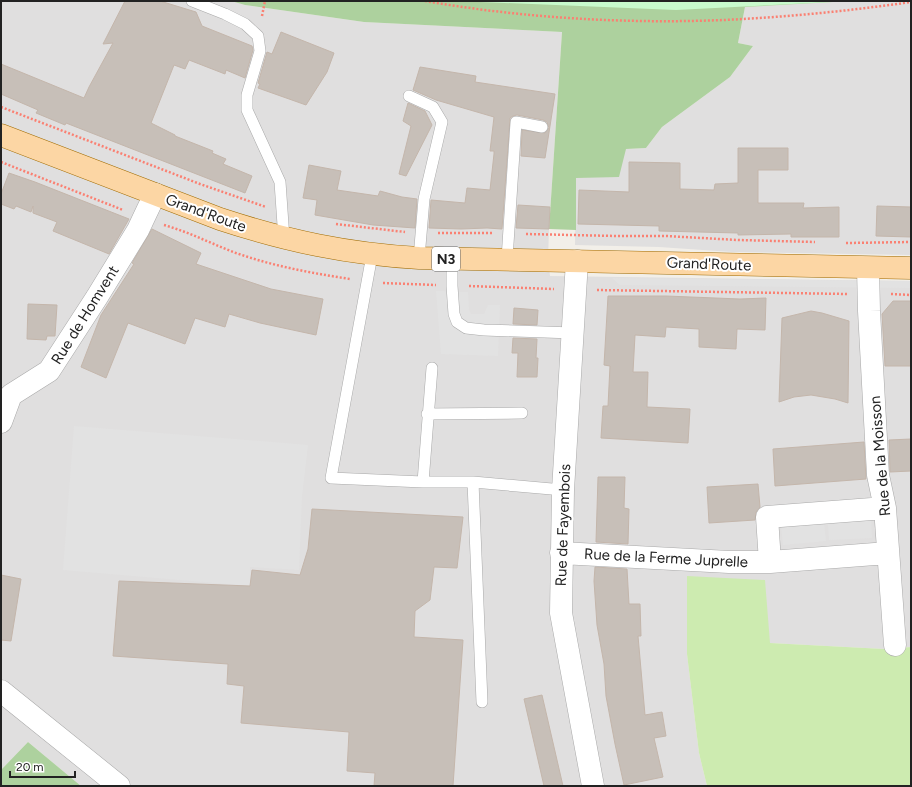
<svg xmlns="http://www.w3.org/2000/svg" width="912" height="787" font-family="Figtree,sans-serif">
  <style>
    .residential { fill: #e0dfdf }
    .grass { fill: #cdebb0 }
    .forest { fill: #add19e }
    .park { fill: #c8facc }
    .parking { fill: #e2e2e2 }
    .building { fill: #c7bfb8; stroke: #c4b6ab }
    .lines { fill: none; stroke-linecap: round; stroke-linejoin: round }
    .lane-casing { stroke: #a9a9a9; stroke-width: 12 }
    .street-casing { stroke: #a9a9a9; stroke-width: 23 }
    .primary-casing { stroke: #a06b00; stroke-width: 23 }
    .path { stroke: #fa8072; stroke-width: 2.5; stroke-dasharray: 2 2; stroke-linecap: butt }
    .lane { stroke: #fff; stroke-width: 11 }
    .street { stroke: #fff; stroke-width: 22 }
    .primary { stroke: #fcd6a4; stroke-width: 22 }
    .labels { text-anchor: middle; stroke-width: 4; stroke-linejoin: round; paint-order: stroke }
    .shield { fill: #fff; stroke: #646464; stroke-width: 1 }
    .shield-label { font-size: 14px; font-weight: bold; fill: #222 }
    .street-label { font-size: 15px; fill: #222; stroke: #fff }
  </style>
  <rect width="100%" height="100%" fill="#f2efe9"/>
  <path class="residential" d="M1,1H231L245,5L364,22L562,32L549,229L548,260L550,276L911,281V647L884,649L770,643L687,654L699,753L707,786H81L28,742L1,770Z
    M851,1H911V255L732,252L659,247L575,245L576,178L626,149L646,148L662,127L730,77L753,46L738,43L745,7Z"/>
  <path class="grass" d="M687,576L765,580L770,643L884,649L911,647V786H707L699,753L687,654Z"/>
  <path class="forest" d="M231,1H851L745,7L738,43L753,46L730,77L662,127L646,148L626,149L619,177L576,178V230L549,229L562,32L364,22L245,5Z
    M28,742L81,786H1V770Z"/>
  <path class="park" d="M457,1H851L676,10Z"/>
  <path class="parking" d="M612,278L911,281V288L620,285Z
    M436,291L468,292L469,310L471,314H484L488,305H500L498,356L441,354Z
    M74,426L308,445L302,496L299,570L250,567V586L63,570Z
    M871,520L872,538L829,540L828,523Z
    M824,523L826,541L783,545L781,527Z"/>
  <path class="building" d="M125,1H160L196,12L202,26L252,46L253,50L245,78L226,70L225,74L189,60L185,69L174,65L151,123L175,135V136L213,151L212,153L226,159L223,164L252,176L245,193L66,123L65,125L36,113L38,110L1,94V64L84,98L89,87L113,43L103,44Z
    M281,32L334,53L327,72L306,105L258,88L260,84L258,83L267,52L272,54Z
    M420,67L476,76L475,82L555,94L545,158L521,156L522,130L545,133L549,128L547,122L543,120L517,115L513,116L510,118L502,229L487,228L461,229L429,228L431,200L465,203L467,188L490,190L494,154V151H490L494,117L436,100L413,90Z
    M408,103L425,111L432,125L406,176L399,174L411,126L403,121Z
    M738,148H788V170H758V203H804L803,208L839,207V237H791V234L738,235V233L659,231V226L578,224L579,190L629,192V162L680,163V189L714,190L715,184L738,183Z
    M309,165L341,171L337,190L378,196L380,191L402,197L417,199L415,228L373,225L315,215L317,200L303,198Z
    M9,173L35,182L129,219L109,254L53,231L57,222L33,213V206L31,212L16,206L14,209L1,204V194Z
    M518,205L550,207L549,229L516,228Z
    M877,206L911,207V237L876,236Z
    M152,229L201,253L196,264L271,289L323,299L316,335L260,323L229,314L225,327L195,318L185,344L128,323L106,378L81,367L101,315L134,264L132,263Z
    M608,296H666L740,299L766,298L765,330L737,329L736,349L699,347V329L666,327L665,337L635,335L633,372H648L647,407L690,409L688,443L601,438L603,406H608L610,366L604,365Z
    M893,301H911V366H885L882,314Z
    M28,304L57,305L55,336H47L46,340L27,339Z
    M514,308L538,310L537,325L513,324Z
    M811,311L822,313L849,321L848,403L835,399L811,395L794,397L779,402L782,318Z
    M513,338L537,339L536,358H538L537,377H517L518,353H512Z
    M911,439V471L890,472L889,440Z
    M864,442L866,479L775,486L773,449Z
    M598,477H625L624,508L629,509L628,544L596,542Z
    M758,484L760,507L756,512L755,520L709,523L707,487Z
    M312,509L463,517L457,568L434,567L430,600L415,611L414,637L463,640L453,786H374L375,773L347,771L349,732L241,723L244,686L227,684L228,664L113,656L119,581L250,586L252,570L300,575L308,549Z
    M595,567L627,569L629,604H640L641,636H638L645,715L662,712L666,736L654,738L663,777L624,785L615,744L606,696L604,664L597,625L594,581Z
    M1,575L21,579L11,641L1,640Z
    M542,695L563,786H544L524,699Z"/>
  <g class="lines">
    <defs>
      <path id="lane" d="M192,1L225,14L245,24L258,36L260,51L247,95V110L280,182L284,239
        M409,96L433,107L442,122L424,199L419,258
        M372,255L331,478L423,482H473L563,490
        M452,259V286L454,314L457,322L466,328L484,330L573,333
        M507,259L516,122L542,127
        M427,414L522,413
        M423,482L432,368
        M473,482L482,702"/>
      <path id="street" d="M577,261L563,490L561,613L593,786
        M868,268L869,311L878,475L885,508L895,645
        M1,422L11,395L49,371L97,297L138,230L155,194
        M561,553L729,562H770L888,553
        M770,562L767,517L885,508
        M1,691L119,786"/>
      <path id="primary" d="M1,135L220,219C287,241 348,254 419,258L911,268"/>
    </defs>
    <use href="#lane" class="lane-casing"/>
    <use href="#street" class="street-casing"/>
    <use href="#primary" class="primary-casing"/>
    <path class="path" d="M425,1C523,18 625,24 724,20C787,17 849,11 911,2
      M262,16L265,1
      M1,107L200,184L266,207
      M1,162L123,210
      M336,224L405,232
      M164,225C189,232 212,244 236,253C273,266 311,273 350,279
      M438,233H493
      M526,234L616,236H666L738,240L815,242
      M846,243L911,242
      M383,283L436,285
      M469,286L554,289
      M597,290L848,294
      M891,294L911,295"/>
    <use href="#lane" class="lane"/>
    <use href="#street" class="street"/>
    <use href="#primary" class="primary"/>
  </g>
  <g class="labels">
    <rect class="shield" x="432" y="247" width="28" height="24" rx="3"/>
    <g class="shield-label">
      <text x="446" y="264">N3</text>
    </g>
    <g class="street-label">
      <text transform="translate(206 213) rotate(20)" y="5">Grand'Route</text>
      <text transform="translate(709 264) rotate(2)" y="5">Grand'Route</text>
      <text transform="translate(85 315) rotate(-58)" y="5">Rue de Homvent</text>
      <text transform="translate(880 456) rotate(-95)" y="5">Rue de la Moisson</text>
      <text transform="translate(563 525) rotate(-88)" y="5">Rue de Fayembois</text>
      <text transform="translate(666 558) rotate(3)" y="5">Rue de la Ferme Juprelle</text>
    </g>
  </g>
  <rect width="912" height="787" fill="none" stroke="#222222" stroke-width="4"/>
  <path d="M10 771v6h65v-6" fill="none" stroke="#222222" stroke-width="2"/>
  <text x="16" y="771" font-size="12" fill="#222222" stroke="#ffffff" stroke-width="3" paint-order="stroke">20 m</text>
</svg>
